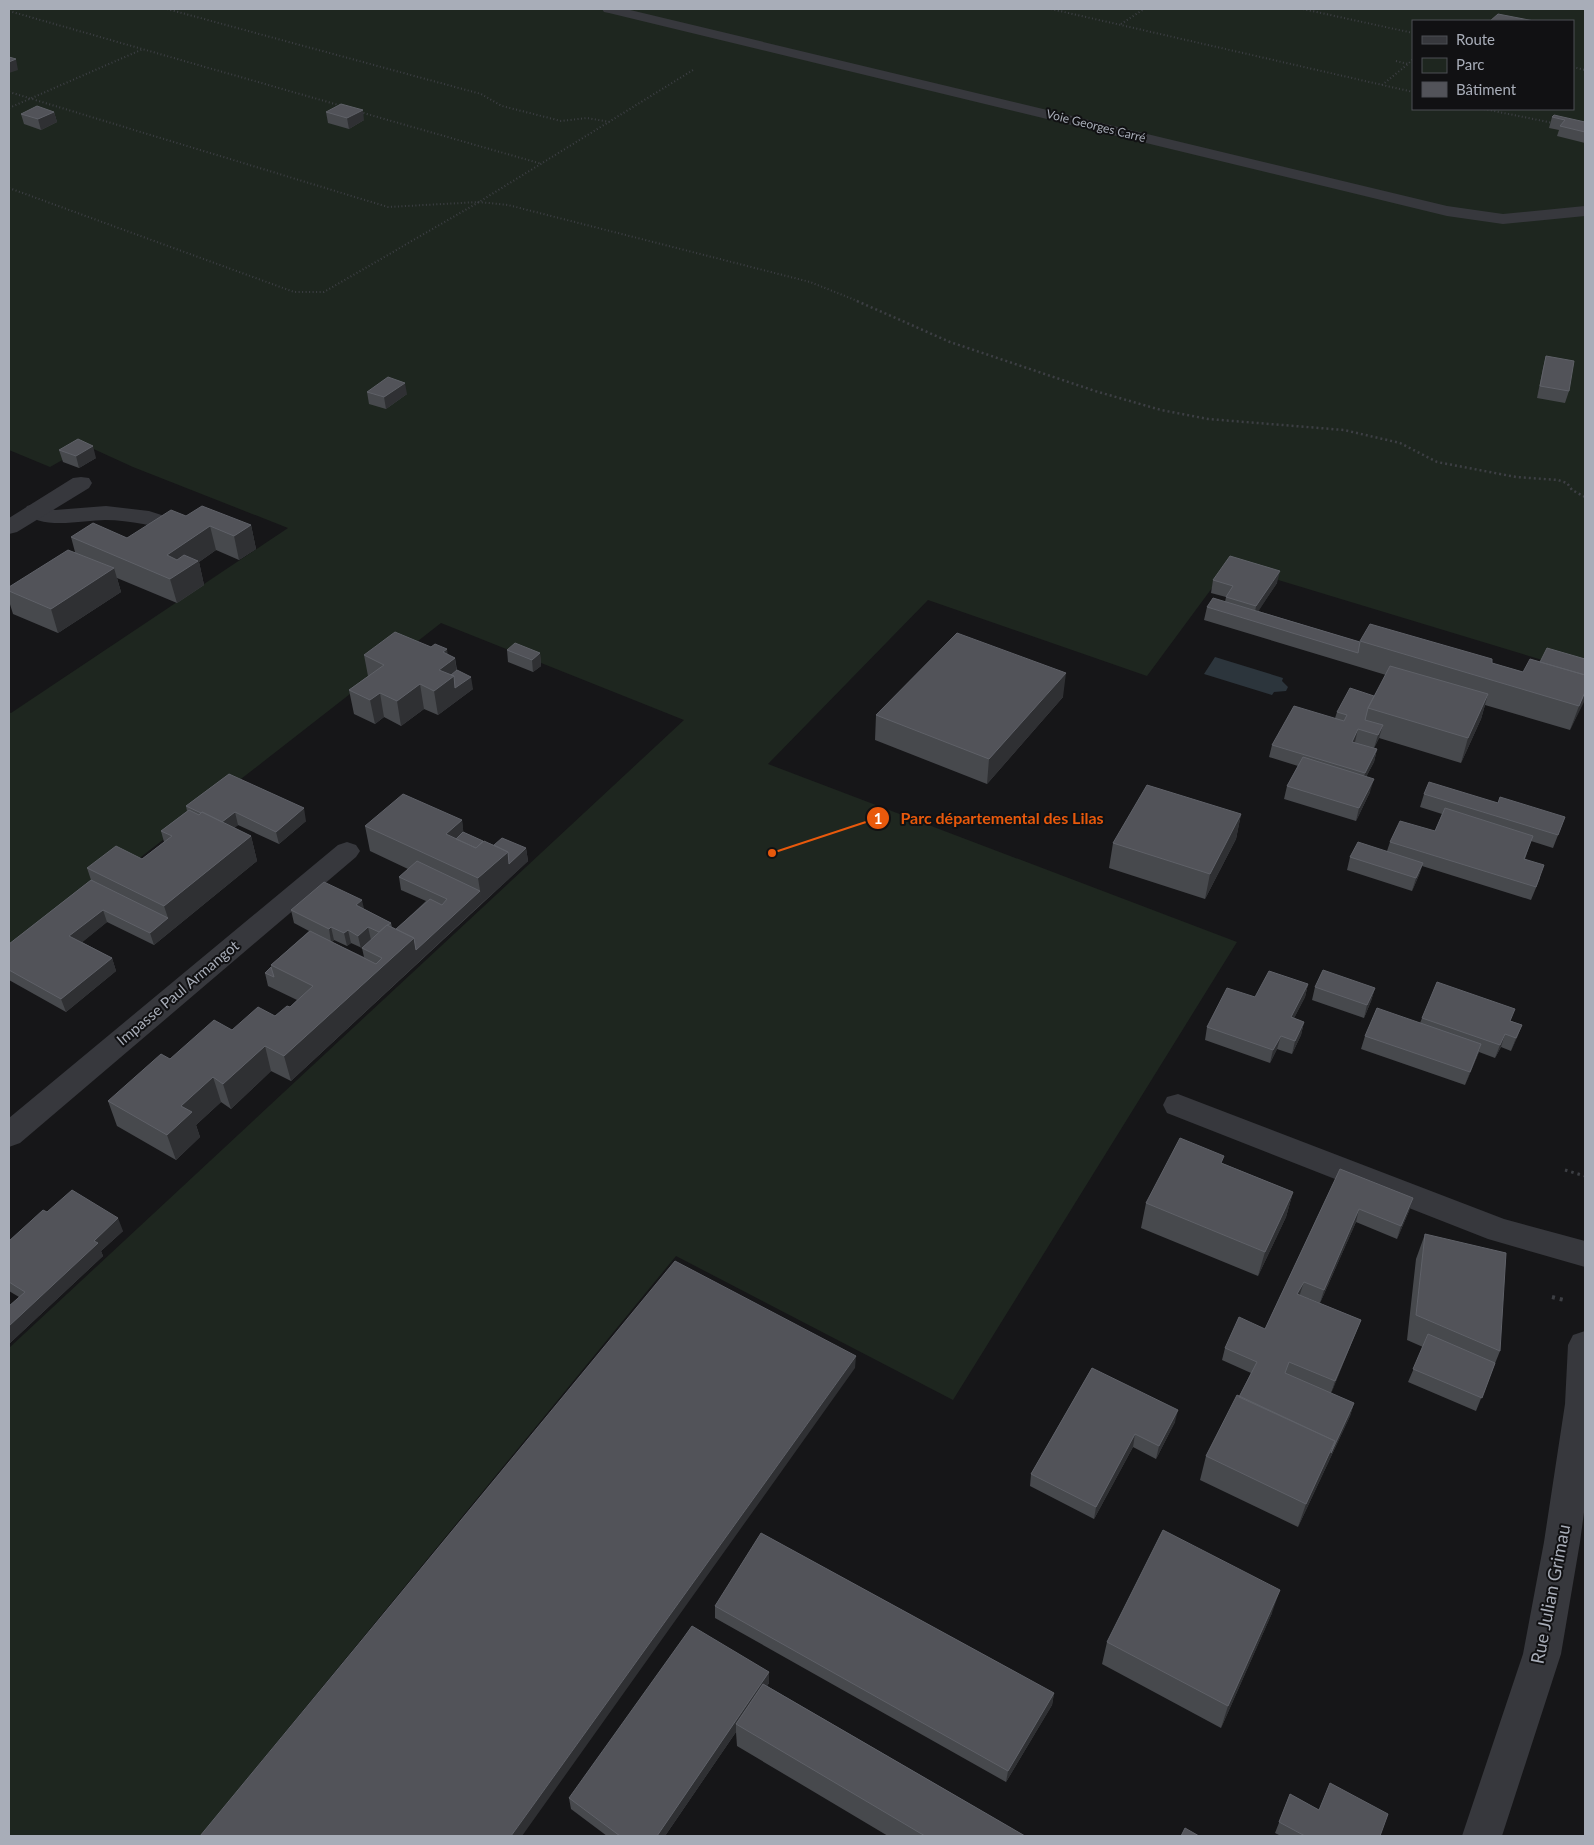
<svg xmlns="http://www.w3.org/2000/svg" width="1594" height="1845" font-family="Lato,sans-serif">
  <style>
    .green { fill: #1e261f; fill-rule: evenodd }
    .water { fill: #2c353c }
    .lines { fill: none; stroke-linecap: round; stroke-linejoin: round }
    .path-far3 { stroke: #3d3f44; stroke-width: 2; stroke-dasharray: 1 2.5; stroke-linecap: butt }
    .path-far2 { stroke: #3d3f44; stroke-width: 2.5; stroke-dasharray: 2 3; stroke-linecap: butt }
    .path-far1 { stroke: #3d3f44; stroke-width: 3; stroke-dasharray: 2.5 4; stroke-linecap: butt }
    .path { stroke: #3d3f44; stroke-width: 4; stroke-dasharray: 3 5; stroke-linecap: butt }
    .lane { fill: #37383d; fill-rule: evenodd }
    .street { fill: #37383d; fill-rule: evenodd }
    .wall { fill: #47494d; fill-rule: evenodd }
    .shaded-wall { fill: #2f3033 }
    .building { fill: #525359; stroke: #5f6168 }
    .labels { text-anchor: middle; stroke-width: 4; stroke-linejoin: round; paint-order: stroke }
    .far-street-label { font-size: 12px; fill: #a8adb8; stroke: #111113 }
    .street-label { font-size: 15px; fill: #a8adb8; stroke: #111113 }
    .near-street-label { font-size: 18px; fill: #a8adb8; stroke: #111113 }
    .leader { fill: none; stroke: #e8590c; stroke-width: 2 }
    .callout-dot { fill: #e8590c; stroke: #111113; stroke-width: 2 }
    .mark-label { font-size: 15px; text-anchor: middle; font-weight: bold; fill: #fff }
    .callout-label { font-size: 16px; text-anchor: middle; font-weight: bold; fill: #e8590c; stroke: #111113; stroke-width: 4; stroke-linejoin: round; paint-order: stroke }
  </style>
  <rect width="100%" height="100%" fill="#161618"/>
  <path class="green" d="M9,9H1585V673L1229,565L1147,676L928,600L768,764L1237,942L953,1400L676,1256L200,1836H9V1348L684,720L441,623L9,960V712L11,713L288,528L133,467L87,446L50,467L9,450ZM1413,21H1573V109H1413Z"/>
  <path class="water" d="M1215,657L1283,678L1282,681L1288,687L1286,691L1274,692L1272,695L1204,674Z"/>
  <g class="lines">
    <path class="path-far3" d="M167,9L481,94L502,106L561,121L587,118L610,122
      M1051,9L1413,92
      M1303,9L1413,33
      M9,11L342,106
      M1121,24L1144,9
      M1396,61L1408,64L1413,59
      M1573,67L1585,70
      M1382,85L1408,64
      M9,92L388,207L479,202L508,205L810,282L860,302
      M9,108L143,49
      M1484,109L1553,123
      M360,112L542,164
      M9,188L294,292H324L479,202L693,70"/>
    <path class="path-far2" d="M857,301L950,342L1095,391L1161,410L1208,419L1344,430L1400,443L1437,462L1516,477L1558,480L1567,483L1572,490L1585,497"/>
    <path class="path-far1" d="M1565,1170L1585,1176"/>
    <path class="path" d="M1552,1297L1564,1300"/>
    <path class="lane" d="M35,504L55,510L106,506L149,511L199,527L202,532L199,537C180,541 162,527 143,524C131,522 118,520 105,520C84,520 38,531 24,511L27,506Z"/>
    <path class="street" d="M602,9H626L1447,206L1503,214L1585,206V216L1503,224L1447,216L609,13L604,12Z
      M81,477L89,478L92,483L89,488L17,532L9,534V518L73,478Z
      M347,842L356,845L360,851L356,857L20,1143L9,1147V1118L338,845Z
      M1178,1094L1504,1219L1585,1241V1267L1488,1239L1167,1113L1163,1105L1167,1097Z
      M1585,1331V1505L1580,1542L1561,1654L1502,1836H1462L1523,1654L1544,1542L1565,1404L1568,1345L1573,1335Z"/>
  </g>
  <path class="wall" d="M54,112L57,122L41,130L24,124L21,114Z
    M326,112L364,120L349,129L328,123Z
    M1552,117L1585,122V143L1557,136L1559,130L1549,128Z
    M1546,356L1569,391L1565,403L1537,398L1543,368Z
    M367,392L407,394L386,409L369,404Z
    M59,450L96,458L79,468L63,462Z
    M186,516L251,525L256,549L239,560L216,550L199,562L204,585L177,603L117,578L121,592L58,633L13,614L9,601V587L75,552L71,537L127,538Z
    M1213,580L1277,583L1258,611L1360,642V641L1492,663L1523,672L1540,662L1585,659V698L1570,730L1485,705L1481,719L1461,763L1379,738L1374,748L1355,742L1377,749L1374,762L1366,777L1370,792L1356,821L1284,799L1287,786L1298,766L1269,757L1272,745L1335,718L1337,712L1374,696L1386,675L1204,620L1207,607L1225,602L1226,597L1211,593Z
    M507,650L540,653L541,666L533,672L508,662Z
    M364,655H448L455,658L457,670L473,689L438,715L424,709L401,726L384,717L375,724L354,714L349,690L368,676Z
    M1063,697L987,784L875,740L876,715Z
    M229,774L306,821L279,844L238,825L234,828L251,836L257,861L154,945L107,922L82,942L112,958L116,971L66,1012L9,980V944L91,880L87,868L142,859L164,842L161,831L187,811L186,806Z
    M1424,794L1498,803L1565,817L1553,848L1531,841L1525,859L1540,878L1531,900L1422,866L1419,875L1412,891L1347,870L1350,857L1387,851L1390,842L1435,831L1442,814L1420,807Z
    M1241,814L1236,839L1205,899L1109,868L1113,843Z
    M462,820L463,832L483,841L494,845L526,848L528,861L291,1081L271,1071L231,1109L221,1102L196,1125L200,1137L176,1160L117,1126L108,1101L170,1059L232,1030L275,1016L290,1007L297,1000L268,986L265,973L271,967V965L309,931L294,923L291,910L364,909L391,923L392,927L396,929L426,901L401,890L399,877L408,869L370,851L365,826ZM334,940L347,946L351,943L362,948L364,957L332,942Z
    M1308,984L1305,997L1294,1018L1304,1022L1301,1035L1292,1054L1277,1049L1270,1063L1205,1040L1207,1027L1255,997Z
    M1315,987L1375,988L1371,1001L1364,1018L1312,1000Z
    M1422,1018L1511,1021L1522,1025L1511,1051L1501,1047L1495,1058L1479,1052L1465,1085L1361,1049L1365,1036L1420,1023Z
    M1222,1163L1293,1192L1286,1217L1258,1276L1141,1228L1146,1203Z
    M1340,1169L1413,1198L1409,1211L1397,1239L1356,1222L1320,1303L1300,1295L1361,1320L1356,1332L1331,1393L1354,1403L1350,1416L1298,1527L1200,1480L1206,1456L1239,1397L1251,1373L1222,1360L1225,1348L1265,1329Z
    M47,1212L123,1231L101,1251L103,1256L9,1344L19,1297L9,1291V1241Z
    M1425,1234L1500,1351L1476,1411L1408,1382L1423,1347L1407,1340L1416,1259Z
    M1092,1368L1175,1422L1156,1459L1133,1447L1094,1519L1030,1486L1031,1474Z
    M715,1606L1054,1693L1052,1705L1006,1782L715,1618Z
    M1272,1613L1221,1728L1102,1664L1107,1642Z
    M769,1672V1683L767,1686L1025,1836H888L737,1746L736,1732L665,1836H607L571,1809L569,1798Z
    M1290,1794L1319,1810L1380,1836H1281L1275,1833Z"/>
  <path class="shaded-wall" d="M16,59L18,70L9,73V62Z
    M363,110L364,120L349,129L347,118Z
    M54,112L57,122L41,130L38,119Z
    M405,383L407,394L386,409L384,397Z
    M93,446L96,458L79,468L76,456Z
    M251,525L256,549L239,560L234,536Z
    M210,526L216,550L199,562L204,585L177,603L170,579L167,555Z
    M114,568L121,592L58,633L51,609Z
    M1280,571L1277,583L1254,618L1256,606Z
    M447,649L449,663L455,658L458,683L471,677L473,689L438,715L434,691L443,652Z
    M540,653L541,666L533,672L532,660Z
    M1066,673L1063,697L987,784L989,759Z
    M420,684L424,709L401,726L397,701Z
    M1585,692V698L1584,702L1570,730L1579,706Z
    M380,693L384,717L375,724L370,700Z
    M1488,694L1481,719L1461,763L1468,738Z
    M1383,725L1379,738L1374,748L1378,735Z
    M1358,729L1355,742L1349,754L1352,742Z
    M1377,749L1374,762L1361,786L1365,773Z
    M1374,779L1370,792L1356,821L1359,808Z
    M304,808L306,821L279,844L276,832Z
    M235,812L238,825L224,836L221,823Z
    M1241,814L1236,839L1205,899L1210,874Z
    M462,820L465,845L446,834Z
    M251,836L257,861L154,945L150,933L168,918L164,906Z
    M526,848L528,861L511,877L509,864Z
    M508,852L511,877L482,903L478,878Z
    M1423,863L1419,875L1412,891L1416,878Z
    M480,891L482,903L291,1081L284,1056L414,938Z
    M362,900L365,913L356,905Z
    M103,910L107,922L74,949L69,936Z
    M331,927L334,940L331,942L329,929Z
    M368,927L371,940L361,949L358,936Z
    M348,930L351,943L347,946L344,933Z
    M112,958L116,971L66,1012L61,999Z
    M1308,984L1305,997L1288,1030L1291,1017Z
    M1375,988L1371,1001L1364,1018L1367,1005Z
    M1304,1022L1301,1035L1292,1054L1295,1041Z
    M1522,1025L1517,1038L1511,1051L1516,1038Z
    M1505,1034L1501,1047L1495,1058L1500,1045Z
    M1281,1036L1277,1049L1270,1063L1273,1050Z
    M1481,1044L1477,1057L1465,1085L1470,1072Z
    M265,1046L271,1071L231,1109L223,1084Z
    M213,1077L221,1102L196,1125L200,1137L176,1160L167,1135L181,1106Z
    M1293,1192L1286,1217L1258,1276L1265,1252Z
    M1413,1198L1409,1211L1397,1239L1401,1226Z
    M1359,1209L1356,1222L1320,1303L1324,1290Z
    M118,1218L123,1231L101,1251L103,1256L9,1344V1326L94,1241Z
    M1304,1282L1300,1294L1294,1306L1297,1294Z
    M1361,1320L1356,1332L1331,1394L1335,1381Z
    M856,1356L855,1368L522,1836H511Z
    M1354,1403L1350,1416L1298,1527L1306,1504L1335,1441Z
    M1178,1410L1175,1422L1156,1459L1159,1446Z
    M1135,1434L1133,1447L1094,1519L1096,1507Z
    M1280,1590L1272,1613L1221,1728L1228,1706Z
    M769,1672V1683L740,1726L736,1724V1732L665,1836H657Z
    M1054,1693L1052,1705L1006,1782L1008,1771Z"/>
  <path class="building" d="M1498,14L1534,21H1490Z
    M9,57L16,59L9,62Z
    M341,104L363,110L347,118L326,112Z
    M37,106L54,112L38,119L21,114Z
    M1554,115L1585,122V132L1560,126L1565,120L1552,117Z
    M1546,356L1574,361L1569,391L1540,386Z
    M388,377L405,383L384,397L367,392Z
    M78,439L93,446L76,456L59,450Z
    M202,506L251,525L234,536L210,526L167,555L177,560L184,555L198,561L170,579L71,537L93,523L127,538L171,510L186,516Z
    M68,550L114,568L51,609L9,591V587Z
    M1230,556L1280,571L1256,606L1226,597L1233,586L1213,580Z
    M1213,598L1360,642L1358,653L1207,607Z
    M1370,624L1492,659V663L1523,672L1530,659L1585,675V692L1579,706L1360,641Z
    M395,632L431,647L435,644L447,649L443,652L455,658L439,670L454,676L434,691L420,684L397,701L380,693L370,700L349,690L384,665L364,655Z
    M957,633L1066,673L989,759L876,715Z
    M515,643L540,653L532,660L507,650Z
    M1547,648L1585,659V675L1540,662Z
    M1390,666L1488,694L1468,738L1368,708Z
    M457,670L471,677L455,688L454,676L451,675Z
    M1350,688L1374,696L1368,708L1365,720L1383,725L1378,735L1358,729L1352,742L1377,749L1365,773L1272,745L1294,706L1344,721L1347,715L1337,712Z
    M1303,757L1374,779L1359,808L1287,786Z
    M229,774L304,808L276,832L235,812L222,822L202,812L201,813L186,806Z
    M1429,782L1498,803L1500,797L1565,817L1558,835L1424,794Z
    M1147,785L1241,814L1210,874L1113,843Z
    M403,794L462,820L446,834L476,848L484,841L508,852L478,878L365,826Z
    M1445,808L1533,836L1524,859L1544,865L1536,887L1390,842L1400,821L1435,831Z
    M189,810L199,815L202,812L251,836L164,906L87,868L116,846L142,859L172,836L161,831Z
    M463,832L483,841L476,848L456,839Z
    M502,838L526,848L509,864L508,852L494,845Z
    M1358,842L1423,863L1416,878L1350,857Z
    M417,861L480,891L416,950L414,938L396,929L430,899L442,905L447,899L399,877Z
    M91,880L168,918L150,933L103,910L69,936L112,958L61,999L9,970V944Z
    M324,882L362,900L356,905L391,923L388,925H387L379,932L368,927L358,936L348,930L344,933L331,927L329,929L291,910Z
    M387,925L414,938L284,1056L265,1046L223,1084L213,1077L181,1106L192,1112L167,1135L108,1101L161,1054L170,1059L214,1020L232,1030L258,1007L275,1016L287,1006L290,1007L313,986L271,965L310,931L376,964L382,958L362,948Z
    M271,967L274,977L265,973Z
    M1323,970L1375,988L1367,1005L1315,987Z
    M1269,971L1308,984L1291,1017L1304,1022L1295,1041L1281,1036L1273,1050L1207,1027L1227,988L1255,997Z
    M1437,982L1515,1009L1510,1021L1522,1025L1516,1038L1505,1034L1500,1045L1422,1018Z
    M1377,1008L1481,1044L1470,1072L1365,1036Z
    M1180,1138L1224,1156L1221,1163L1293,1192L1265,1252L1146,1203Z
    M1340,1169L1413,1198L1401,1226L1359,1209L1324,1290L1304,1282L1297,1294L1361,1320L1335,1381L1289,1362L1285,1373L1354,1403L1331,1453L1335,1441L1239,1397L1257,1362L1225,1348L1239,1317L1265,1329Z
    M72,1190L118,1218L94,1241L98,1243L9,1326V1306L25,1292L9,1282V1241L43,1210L47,1212Z
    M1425,1234L1506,1253L1500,1351L1416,1315Z
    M675,1261L856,1356L511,1836H200Z
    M1428,1334L1495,1363L1482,1398L1413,1369Z
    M1092,1368L1178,1410L1159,1446L1135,1434L1096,1507L1031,1474Z
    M1237,1395L1335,1441L1306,1504L1206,1456Z
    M1163,1530L1280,1590L1228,1706L1107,1642Z
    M761,1533L1054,1693L1008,1771L715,1606Z
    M692,1626L769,1672L657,1836H620L569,1798Z
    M763,1684L1025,1836H925L736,1724Z
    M1330,1783L1388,1814L1380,1836H1305L1279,1822L1290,1794L1319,1810Z
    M1185,1828L1199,1836H1181Z"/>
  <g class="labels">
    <g class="far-street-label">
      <text transform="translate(1096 126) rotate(14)" y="4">Voie Georges Carré</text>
    </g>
    <g class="street-label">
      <text transform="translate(178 993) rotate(-40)" y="5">Impasse Paul Armangot</text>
    </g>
    <g class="near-street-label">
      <text transform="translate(1551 1594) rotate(-79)" y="6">Rue Julian Grimau</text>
    </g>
  </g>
  <path class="leader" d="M772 853L878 818"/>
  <g class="callout-dot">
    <circle cx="772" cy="853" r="5"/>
    <circle cx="878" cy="818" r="12"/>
  </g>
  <g class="mark-label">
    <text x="878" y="824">1</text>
  </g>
  <g class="callout-label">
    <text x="1002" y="824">Parc départemental des Lilas</text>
  </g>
  <rect width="1594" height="1845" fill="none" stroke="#a8adb8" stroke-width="20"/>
  <rect x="1412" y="20" width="162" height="90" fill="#111113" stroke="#4d4f55"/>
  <rect x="1422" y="36" width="25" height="8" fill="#37383d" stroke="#4d4f55"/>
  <text x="1456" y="45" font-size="15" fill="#a8adb8">Route</text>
  <rect x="1422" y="58" width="25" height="15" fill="#1e261f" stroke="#4d4f55"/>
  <text x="1456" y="70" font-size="15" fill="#a8adb8">Parc</text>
  <rect x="1422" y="82" width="25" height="15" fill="#525359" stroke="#4d4f55"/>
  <text x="1456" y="95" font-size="15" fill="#a8adb8">Bâtiment</text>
</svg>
